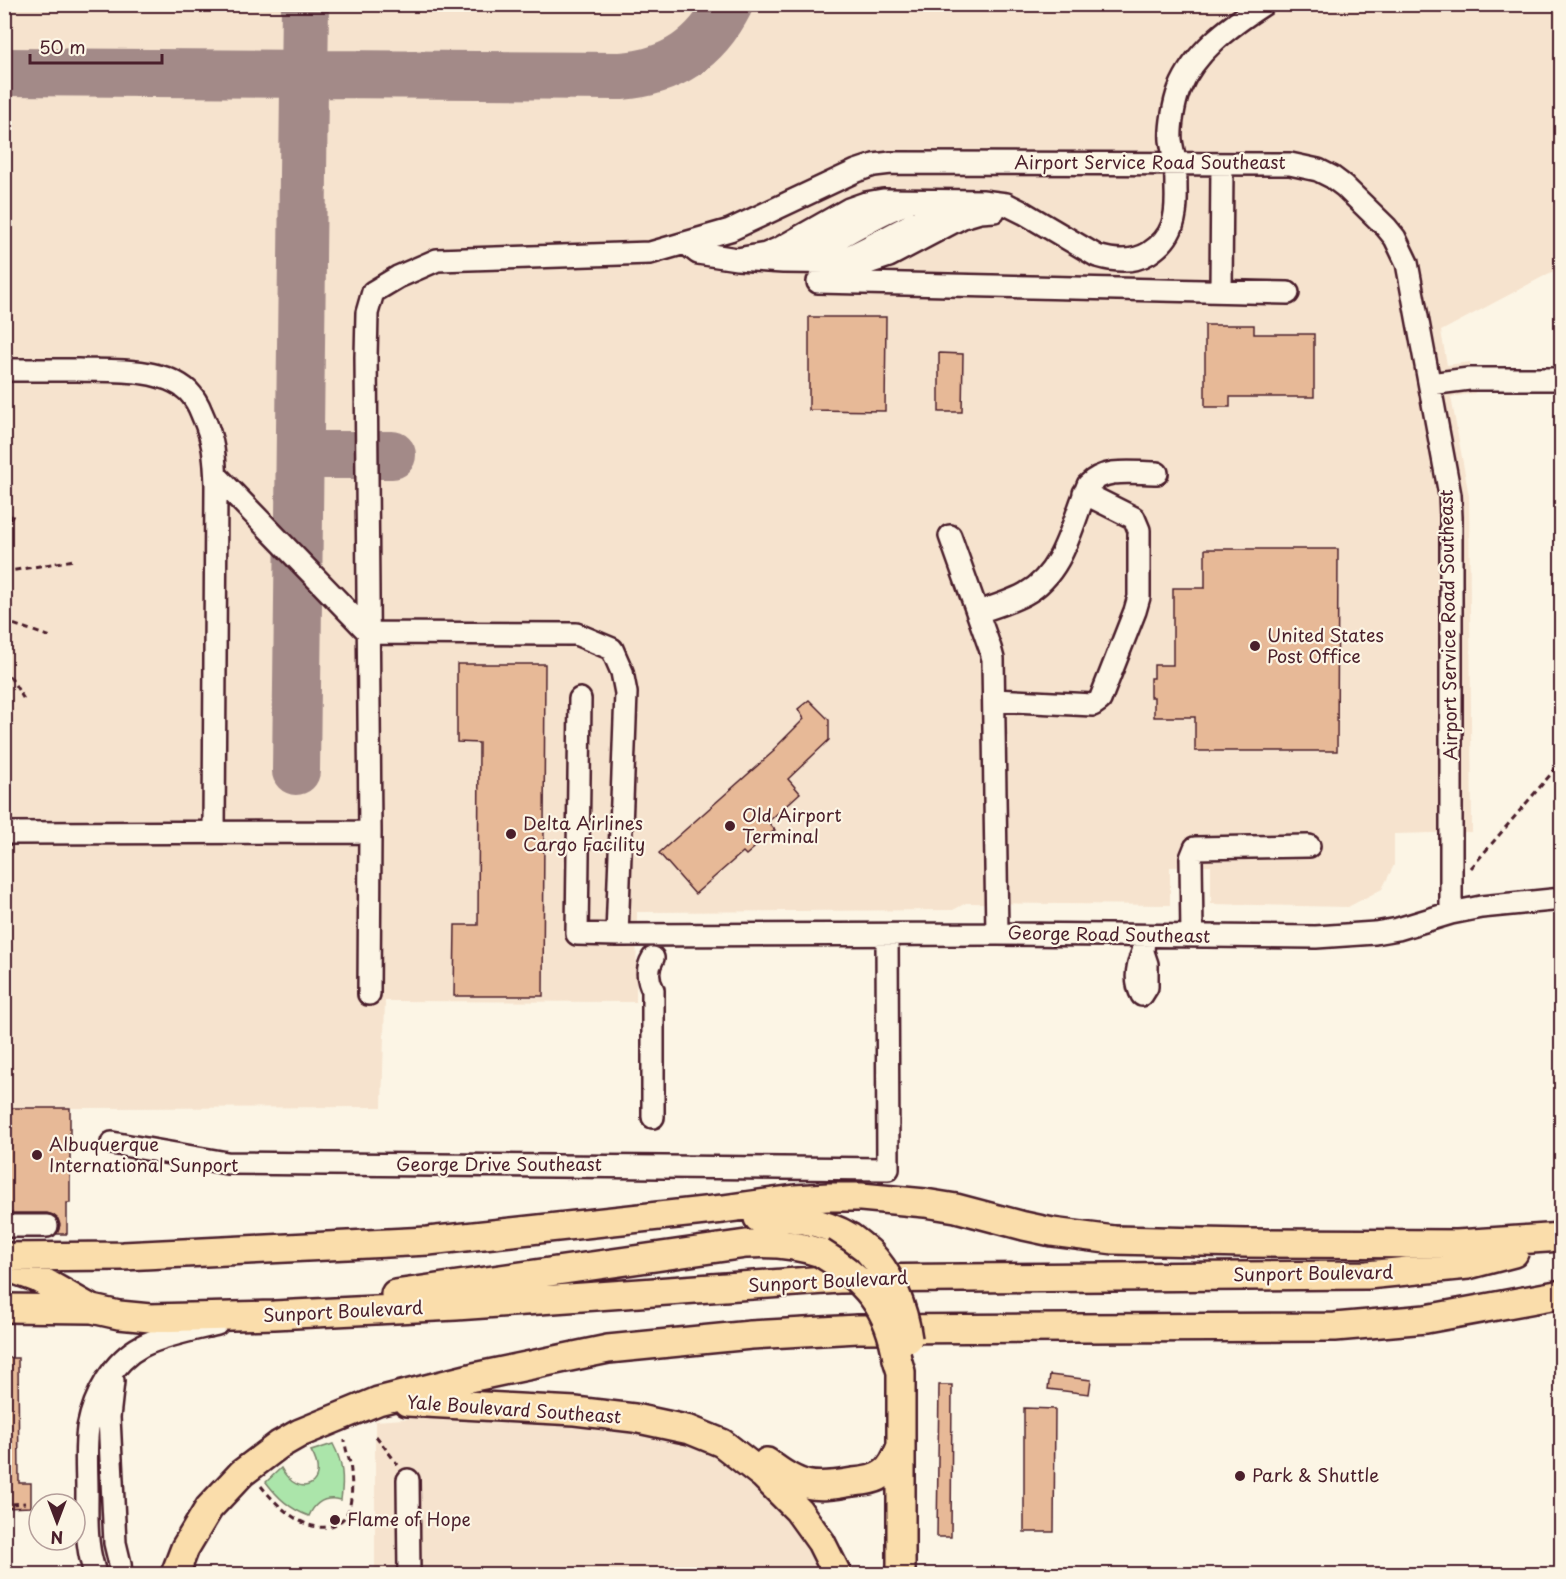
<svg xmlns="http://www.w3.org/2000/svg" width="1566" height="1579" font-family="'Playpen Sans',sans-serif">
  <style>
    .built { fill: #f6e3ce }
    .grass { fill: #abe5aa; stroke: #7a826a; stroke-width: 1.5 }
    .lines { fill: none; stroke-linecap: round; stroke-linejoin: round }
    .taxiway { stroke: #a38a88; stroke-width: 48 }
    .building { fill: #e7b997; stroke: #4a1f2b; stroke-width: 1.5 }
    .minor-casing { stroke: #4a1f2b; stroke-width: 26 }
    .major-casing { stroke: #4a1f2b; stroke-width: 32 }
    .path { stroke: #4a1f2b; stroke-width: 3; stroke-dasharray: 6 4.5; stroke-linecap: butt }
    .minor { stroke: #fcf5e5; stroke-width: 21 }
    .major { stroke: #faddab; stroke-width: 27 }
    .major-bridge-casing { stroke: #4a1f2b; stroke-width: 32; stroke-linecap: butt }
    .major-bridge { stroke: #faddab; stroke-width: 27 }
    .poi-dot { fill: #4a1f2b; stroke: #fcf5e5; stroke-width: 2 }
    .labels { text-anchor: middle; stroke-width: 4.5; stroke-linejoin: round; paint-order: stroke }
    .street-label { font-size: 18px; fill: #4a1f2b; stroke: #fcf5e5 }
    .poi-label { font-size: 18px; fill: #4a1f2b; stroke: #fcf5e5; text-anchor: start }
  </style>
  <rect width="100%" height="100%" fill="#fcf5e5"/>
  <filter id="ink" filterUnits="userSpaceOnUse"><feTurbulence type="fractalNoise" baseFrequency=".0167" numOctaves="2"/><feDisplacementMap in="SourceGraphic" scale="12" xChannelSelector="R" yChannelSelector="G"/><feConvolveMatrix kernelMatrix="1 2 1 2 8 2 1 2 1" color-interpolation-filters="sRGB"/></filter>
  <g filter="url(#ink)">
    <path class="built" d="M5,5H1561V267L1441,331L1447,365L1470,362L1475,393L1451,397L1469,496L1472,832L1394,834V865L1382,889L1348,907L1211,904V866L1170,867V905L966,903L953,910L637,912L636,1002L385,1001L382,1107L70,1108V1203H30V1216L5,1215Z
      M432,1417L543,1418L659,1433L702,1448L742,1471L794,1521L825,1574H375V1421Z"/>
    <path class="grass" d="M333,1444C343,1463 344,1478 341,1500C326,1496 315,1502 309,1516C290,1509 278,1498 266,1482L281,1468C299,1501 331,1484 311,1451Z"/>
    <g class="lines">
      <path class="taxiway" d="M4,72L621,76C672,72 706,49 729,4
        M300,455H392
        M296,771L305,4"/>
    </g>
    <path class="building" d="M809,317H886L885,411L809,410Z
      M1205,325H1254V334H1314V397H1230V407H1205Z
      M939,353L963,354L962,412H939Z
      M1205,549H1338L1337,751H1195V717H1154V697H1150V678H1154V665H1173V588H1205Z
      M457,664H545L543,996H454L455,925H478L479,743L457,742Z
      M809,700L829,720V740L788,779L800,793L768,822L775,830L746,855L743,852L695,894L659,853L774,751L773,750L804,719L798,709Z
      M4,1108H70V1203H67V1234H57L60,1225L58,1219L53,1215L47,1213H4Z
      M4,1358H18L19,1483H31V1507L4,1508Z
      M1050,1375L1091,1380L1089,1394L1048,1389Z
      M939,1385H952L951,1537H937Z
      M1024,1408L1055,1409L1054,1532H1024Z"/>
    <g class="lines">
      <defs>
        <path id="minor" d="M685,243L698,253L737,259L783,262L868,263L889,256L963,217L980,212L994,211
          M798,258C836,244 868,217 906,204
          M737,259L766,254L780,248L849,209L866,203L883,200L982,201L1006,204L1024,213L1097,256C1114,261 1133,263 1149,253C1174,237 1177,217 1176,190C1176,181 1176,171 1175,162C1174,155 1172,147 1171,140C1170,127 1174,103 1179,90C1194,52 1230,26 1264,4
          M840,260C879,244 915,218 955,206
          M818,282L1288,293
          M1221,291L1222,164
          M4,370C29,370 53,370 78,370C111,371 162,367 188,391C194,397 199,406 202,414C214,440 215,458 216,485L214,832
          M1430,384L1469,379H1562
          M216,475L369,633L576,634L612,649L622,672L626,693L617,935L997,934L1316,937L1375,933L1398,929L1451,913L1481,907L1562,899
          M950,536L990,648L993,659L997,934
          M978,612C994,607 1010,602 1025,594C1064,573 1072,523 1088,485C1105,467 1134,473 1157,473
          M580,699L577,934L617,935
          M994,700L1093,705L1100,700L1135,611L1139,597V530L1134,518L1084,493
          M4,833L370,832
          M1192,936L1191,858L1195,848L1309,846
          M1143,952C1137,966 1134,981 1142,995L1147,987V964L1143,952L1144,936
          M369,994L370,832L366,357L367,313L373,292L398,277L437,260L650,253L730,230L856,171L874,165L891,163L1290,164L1318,170L1332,177L1344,186L1386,227L1395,238L1407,263L1450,495L1451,517V913
          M653,1117V990C647,979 647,968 653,958
          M112,1143L227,1163L888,1169L887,935
          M4,1226H47
          M113,1381L109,1417L115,1543L120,1564L121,1574
          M408,1480L409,1574
          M95,1574C93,1566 90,1557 89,1548C86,1530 87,1511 87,1492C87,1471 85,1449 88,1428C94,1396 113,1361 142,1346C161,1336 196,1329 217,1324"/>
        <path id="major" d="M758,1218C789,1215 823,1221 850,1237C857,1242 863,1247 869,1252
          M4,1257L123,1256L428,1241L723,1209L795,1199L828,1197H861L925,1203L956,1208L1024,1226L1052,1232L1114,1240L1246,1243L1457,1244L1562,1237
          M4,1266L37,1278L88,1307
          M395,1294L746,1244C773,1242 796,1244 821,1253
          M4,1308L92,1309L119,1315L150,1318L274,1315L456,1306L839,1279L1367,1275L1468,1265L1514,1253
          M897,1359L901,1372V1574
          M407,1402L575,1411L634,1418L690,1430L722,1443L763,1475L798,1510L821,1542L837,1574
          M767,1462C800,1488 813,1489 853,1482C864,1481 876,1480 884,1473C893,1467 897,1455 901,1446
          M175,1574L185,1548L209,1508L242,1473L279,1445L300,1433L378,1401L474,1377L608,1349L751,1335L858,1329L1335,1327L1426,1319L1562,1294"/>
      </defs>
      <use href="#minor" class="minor-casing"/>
      <use href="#major" class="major-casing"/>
      <path class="path" d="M4,529L13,515
        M4,572L74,560
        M4,621L51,637
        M4,667L25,701
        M1471,868L1562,761
        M376,1436L398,1465
        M261,1486C277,1506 310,1539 338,1523C343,1520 347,1515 349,1509C353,1494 352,1478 350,1463C348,1455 345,1448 345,1440
        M12,1504L25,1503"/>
      <use href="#minor" class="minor"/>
      <use href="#major" class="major"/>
      <defs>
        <path id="major-bridge" d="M869,1252C891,1275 904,1308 908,1339
          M821,1253C865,1280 889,1306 897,1359"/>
      </defs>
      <use href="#major-bridge" class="major-bridge-casing"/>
      <use href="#major-bridge" class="major-bridge"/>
    </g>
  </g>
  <g class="poi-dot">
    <circle cx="1255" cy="646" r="6"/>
    <circle cx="730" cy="826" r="6"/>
    <circle cx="511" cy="834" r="6"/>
    <circle cx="37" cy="1155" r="6"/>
    <circle cx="1240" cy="1476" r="6"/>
    <circle cx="335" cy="1520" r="6"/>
  </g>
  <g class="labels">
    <g class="street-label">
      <text x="1150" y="169">Airport Service Road Southeast</text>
      <text transform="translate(1449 625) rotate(-91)" y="6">Airport Service Road Southeast</text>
      <text transform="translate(1109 935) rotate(1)" y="6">George Road Southeast</text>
      <text x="499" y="1171">George Drive Southeast</text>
      <text transform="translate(1313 1274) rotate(-1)" y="6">Sunport Boulevard</text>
      <text transform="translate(828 1282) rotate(-3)" y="6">Sunport Boulevard</text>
      <text transform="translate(343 1312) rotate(-3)" y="6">Sunport Boulevard</text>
      <text transform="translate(514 1410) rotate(4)" y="6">Yale Boulevard Southeast</text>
    </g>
    <g class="poi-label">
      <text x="1267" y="642">United States<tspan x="1267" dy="21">Post Office</tspan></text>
      <text x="742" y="822">Old Airport<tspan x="742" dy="21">Terminal</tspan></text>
      <text x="523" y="830">Delta Airlines<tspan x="523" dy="21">Cargo Facility</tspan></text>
      <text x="49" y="1151">Albuquerque<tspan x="49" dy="21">International Sunport</tspan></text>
      <text x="1252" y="1482">Park &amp; Shuttle</text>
      <text x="347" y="1526">Flame of Hope</text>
    </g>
  </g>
  <rect width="1566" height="1579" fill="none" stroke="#fcf5e5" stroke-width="24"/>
  <rect x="12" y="12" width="1542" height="1555" fill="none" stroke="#4a1f2b" stroke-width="2" filter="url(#ink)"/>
  <g transform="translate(57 1522) rotate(180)"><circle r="28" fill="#fcf5e5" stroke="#b59f9b" stroke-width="1.5"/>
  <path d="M0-4.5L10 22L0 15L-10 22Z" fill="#4a1f2b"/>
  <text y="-9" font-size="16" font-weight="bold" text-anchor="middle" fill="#4a1f2b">N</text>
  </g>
  <path d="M30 54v9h132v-9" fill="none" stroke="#4a1f2b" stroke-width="3"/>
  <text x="39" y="54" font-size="18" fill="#4a1f2b" stroke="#fcf5e5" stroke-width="4.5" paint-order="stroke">50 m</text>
</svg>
